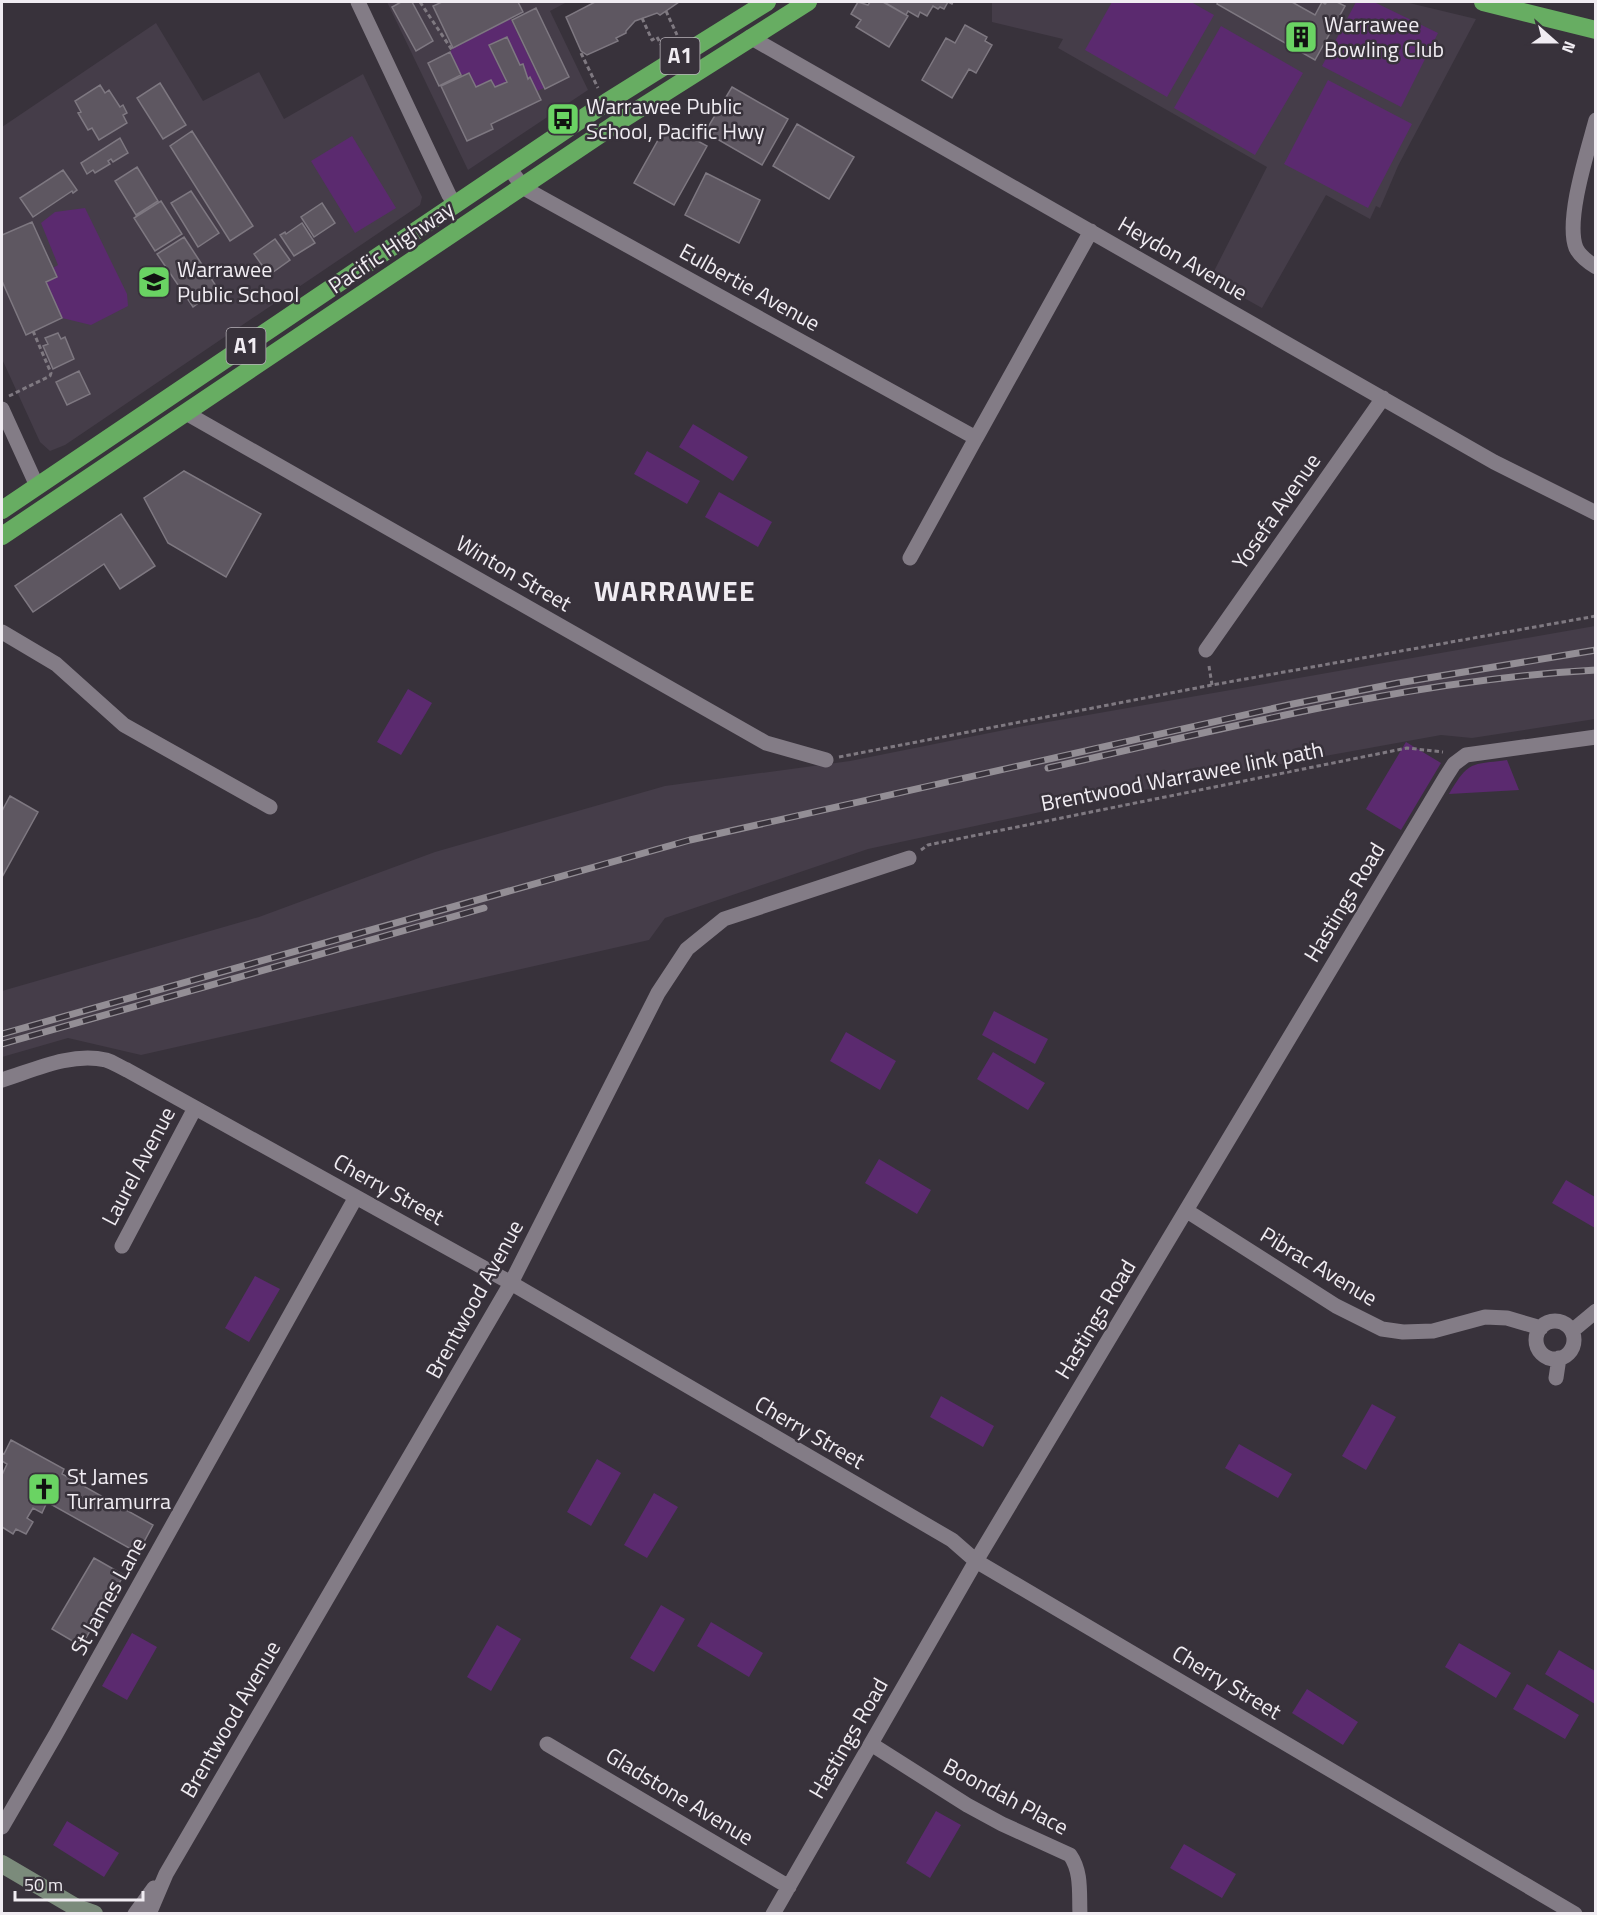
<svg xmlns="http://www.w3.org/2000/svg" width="1597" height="1915" font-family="'Titillium Web',sans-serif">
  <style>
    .built { fill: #453d49 }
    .green { fill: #5b2a6f }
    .building { fill: #5e5761; stroke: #7e7881; stroke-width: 1.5 }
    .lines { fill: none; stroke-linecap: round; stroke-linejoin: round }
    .path { stroke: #7f7981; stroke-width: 3; stroke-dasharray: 4.5 3; stroke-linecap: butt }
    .street { stroke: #837c86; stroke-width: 15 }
    .secondary { stroke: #7b8b7b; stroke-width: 18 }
    .highway { stroke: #67ad62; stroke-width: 18 }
    .rail-casing { stroke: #938e95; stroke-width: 7 }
    .rail { stroke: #38323b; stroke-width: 4.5; stroke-dasharray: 14; stroke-linecap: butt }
    .labels { text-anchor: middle; stroke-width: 5; stroke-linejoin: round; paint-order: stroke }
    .shield { fill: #38323b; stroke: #b9b4bb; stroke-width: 1.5 }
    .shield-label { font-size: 21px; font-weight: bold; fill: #f0ecf2 }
    .poi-label { font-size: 22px; fill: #f0ecf2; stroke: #38323b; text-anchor: start }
    .street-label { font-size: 22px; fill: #f0ecf2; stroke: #38323b }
    .district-label { font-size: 28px; font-weight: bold; letter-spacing: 1.5px; fill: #f0ecf2; stroke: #38323b }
  </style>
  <rect width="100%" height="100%" fill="#38323b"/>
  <path class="built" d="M387,2H567L550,11L588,90L468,170Z
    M992,2H1405L1476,19L1398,166L1380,208L1376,206L1370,219L1326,195L1262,308L1210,279L1267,167L1058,48L1063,39L992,22Z
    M156,23L203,101L259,72L284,119L363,74L422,197L420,205L65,445L50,451L40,442L2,359V127Z
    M1595,626V719L1472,738L1441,735L1176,783L868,849L665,918L649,940L141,1055L68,1038L2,1057V991L259,917L435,852L665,786L850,761L1019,727Z"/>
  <path class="green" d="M1112,2H1191L1214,15L1167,97L1085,50Z
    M1356,2H1374L1438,33L1401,107L1322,66Z
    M510,18L544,88L537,91L530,78L528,79L523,64L520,65L507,37L489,45L507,82L495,87L491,80L476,87L469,73L461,75L450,52L453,48Z
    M1221,26L1303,73L1255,155L1174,108Z
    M1328,80L1412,124L1368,208L1284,164Z
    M352,136L396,208L355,233L311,161Z
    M85,208L127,294L128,306L91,325L62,318L46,282L57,277L53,268L58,265L41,223L55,212Z
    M693,424L748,457L733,481L679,447Z
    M647,451L700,481L687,504L634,474Z
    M719,492L772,522L758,547L705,517Z
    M408,689L432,703L401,755L377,742Z
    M1406,742L1441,763L1401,830L1366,809Z
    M1507,760L1519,790L1449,794C1469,760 1471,765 1507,760Z
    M994,1011L1048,1039L1035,1064L982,1035Z
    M846,1032L896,1061L880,1090L830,1061Z
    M993,1052L1045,1083L1028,1110L977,1079Z
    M879,1159L931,1190L917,1214L865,1183Z
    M1566,1180L1595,1197V1228L1552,1203Z
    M255,1276L280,1289L249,1342L225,1328Z
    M941,1396L994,1426L983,1447L930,1417Z
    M1372,1404L1396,1417L1366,1470L1342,1456Z
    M1239,1444L1292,1474L1278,1498L1225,1468Z
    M597,1459L621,1473L591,1526L567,1512Z
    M654,1493L678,1507L647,1558L624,1545Z
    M661,1605L685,1619L654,1672L630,1658Z
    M711,1622L763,1653L749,1677L697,1646Z
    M497,1625L521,1639L491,1691L467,1677Z
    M132,1633L157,1647L127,1700L102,1686Z
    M1459,1643L1511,1673L1496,1698L1445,1667Z
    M1559,1650L1595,1671V1704L1545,1674Z
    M1527,1684L1579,1715L1565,1739L1513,1709Z
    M1307,1689L1358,1722L1343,1745L1292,1713Z
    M936,1811L961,1825L930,1878L906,1863Z
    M67,1821L119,1853L104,1877L53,1845Z
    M1184,1844L1236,1874L1222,1898L1170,1868Z"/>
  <path class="building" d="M401,2H412L433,41L416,51L392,7Z
    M442,2H518L523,12L453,48L433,6Z
    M595,2H679L660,15L657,13L635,21L626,31V33L616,38L618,41L587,55L581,51L566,17Z
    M858,2L868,5L870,2H883L908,16L889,47L856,27L861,20L851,14Z
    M884,2H953L952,4L948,2L944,9L940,7L938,9L933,6L927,16L920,12L918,17L908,11L906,15Z
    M1218,2H1292L1315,15L1322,2L1325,4L1327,2H1337L1345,6L1315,60L1217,4Z
    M536,8L569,77L545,89L512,20Z
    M965,25L987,37L985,41L992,45L976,73L969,69L952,98L922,80L946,38L955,43Z
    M507,37L520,65L523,64L528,79L530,77L541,100L491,124L493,129L467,141L441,86L469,73L476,87L491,80L495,87L507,82L489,45Z
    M450,52L461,75L439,86L428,63Z
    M160,83L186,125L163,139L137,98Z
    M100,85L105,93L109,90L120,107L123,105L127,113L123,115L127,123L99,140L92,128L88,130L78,113L81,112L75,101Z
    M732,87L788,119L762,165L705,132Z
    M667,124L707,146L674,205L634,183Z
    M797,124L854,157L829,199L773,166Z
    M192,131L253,226L230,241L170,146Z
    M120,138L128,153L113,162L111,159L108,161L110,164L95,173L93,170L87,174L81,163Z
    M137,167L158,201L136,215L115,181Z
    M63,170L77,190L73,193L72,191L33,217L20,198Z
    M706,173L760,200L739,243L685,215Z
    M191,191L219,233L198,247L171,203Z
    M161,201L182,234L155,251L134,218Z
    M322,203L335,223L314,237L301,217Z
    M32,222L57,277L46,282L62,318L26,335L2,281V235Z
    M302,223L315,243L294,256L280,235L285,232L286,234Z
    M184,237L218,289L193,307L157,254Z
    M275,239L290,260L269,275L254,254Z
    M58,333L61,339L65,337L74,359L53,369L43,346L48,344L45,338Z
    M79,371L90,394L67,405L56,382Z
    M184,471L261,514L226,577L168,543L144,498Z
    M121,514L155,566L120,589L104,564L33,612L15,586Z
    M10,796L38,812L2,877V811Z
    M11,1440L64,1469L62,1474L153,1525L138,1553L47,1502L42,1513L33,1508L27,1518L33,1522L26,1534L16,1529L13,1534L2,1527V1475L7,1464L2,1461V1453L4,1454Z
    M94,1558L124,1575L81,1646L52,1629Z"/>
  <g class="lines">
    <path class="path" d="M420,2L452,50
      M666,11L677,35
      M642,18L652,40L657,37L662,46
      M581,53L598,88
      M9,396L50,376L51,373L33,331
      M1209,666L1212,685
      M839,757L1212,685L1596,616
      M921,850L928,845L1407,748L1443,752"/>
    <path class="street" d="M358,2L449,195L456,205
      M750,37L1494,462L1596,513
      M1596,120C1588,150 1565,220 1576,248C1580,256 1588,262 1596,267
      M509,168L524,188L540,197L976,438L1091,231
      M2,409L37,486
      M186,413L766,743L826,760
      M910,558L976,438
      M2,632L56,664L124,725L270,807
      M1206,650L1383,398
      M2,1080C34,1070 71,1052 106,1060C113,1062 120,1067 127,1070L511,1283L952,1540L976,1561L1575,1914
      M1187,1211L1336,1306L1382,1329L1403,1332L1433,1331L1485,1317L1507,1318L1541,1328
      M122,1246L195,1108
      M1536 1340a19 19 0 1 1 38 0a19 19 0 1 1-38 0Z
      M1572,1331L1596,1311
      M1556,1378L1559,1358
      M547,1744L789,1887
      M871,1744L967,1805L1002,1824L1070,1855C1082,1872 1079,1894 1080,1914
      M2,1827L56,1734L356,1197
      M135,1914L154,1888
      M149,1914L166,1874L511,1283L658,993L687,949L724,919L909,858
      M773,1914L976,1561L1445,778L1454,764L1466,755L1596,737"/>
    <path class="secondary" d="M2,1864L77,1908L94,1914"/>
    <path class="highway" d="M1483,2L1596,30
      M2,510L607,102L767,2
      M2,536L620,121L808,2"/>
    <defs>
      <path id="rail" d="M1048,768C1229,728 1410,680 1596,670
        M2,1034L690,840L1293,704L1398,683L1596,650
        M2,1044L484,908"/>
    </defs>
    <use href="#rail" class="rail-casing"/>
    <use href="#rail" class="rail"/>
  </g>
  <defs>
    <symbol id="building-square" viewBox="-11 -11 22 22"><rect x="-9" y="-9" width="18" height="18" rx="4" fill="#6ad363" stroke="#38323b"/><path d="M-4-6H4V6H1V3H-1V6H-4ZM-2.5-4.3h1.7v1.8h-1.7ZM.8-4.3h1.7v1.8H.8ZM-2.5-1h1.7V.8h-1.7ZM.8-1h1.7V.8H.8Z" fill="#111"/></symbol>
    <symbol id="bus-square" viewBox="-11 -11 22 22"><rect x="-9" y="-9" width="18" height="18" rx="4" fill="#6ad363" stroke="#38323b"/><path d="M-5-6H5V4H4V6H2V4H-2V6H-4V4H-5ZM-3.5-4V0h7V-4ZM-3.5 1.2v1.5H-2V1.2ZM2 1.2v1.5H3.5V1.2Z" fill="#111"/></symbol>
    <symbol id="school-square" viewBox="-11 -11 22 22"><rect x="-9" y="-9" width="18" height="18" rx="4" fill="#6ad363" stroke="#38323b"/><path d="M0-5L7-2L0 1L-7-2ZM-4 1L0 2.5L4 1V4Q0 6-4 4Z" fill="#111"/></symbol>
    <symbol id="church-square" viewBox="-11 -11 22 22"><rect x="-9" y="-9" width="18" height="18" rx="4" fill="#6ad363" stroke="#38323b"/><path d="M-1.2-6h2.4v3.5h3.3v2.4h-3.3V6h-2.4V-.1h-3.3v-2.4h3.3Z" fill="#111"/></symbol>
  </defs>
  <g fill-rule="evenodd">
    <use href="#building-square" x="1282" y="18" width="38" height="38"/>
    <use href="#bus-square" x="544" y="100" width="38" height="38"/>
    <use href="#school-square" x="135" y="263" width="38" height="38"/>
    <use href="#church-square" x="25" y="1470" width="38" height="38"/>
  </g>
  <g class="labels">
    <g class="shield">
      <rect x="660.5" y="38" width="39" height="36" rx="4.5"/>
      <rect x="226.5" y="328" width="39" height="36" rx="4.5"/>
    </g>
    <g class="shield-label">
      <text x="680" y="63">A1</text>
      <text x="246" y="353">A1</text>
    </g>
    <g class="poi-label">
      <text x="1324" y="32">Warrawee<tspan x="1324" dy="25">Bowling Club</tspan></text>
      <text x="586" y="114">Warrawee Public<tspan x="586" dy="25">School, Pacific Hwy</tspan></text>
      <text x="177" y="277">Warrawee<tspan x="177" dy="25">Public School</tspan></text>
      <text x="67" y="1484">St James<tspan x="67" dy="25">Turramurra</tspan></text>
    </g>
    <g class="street-label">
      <text transform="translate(391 247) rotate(-34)" y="8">Pacific Highway</text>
      <text transform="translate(1183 258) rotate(30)" y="8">Heydon Avenue</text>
      <text transform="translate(750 287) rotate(29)" y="8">Eulbertie Avenue</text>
      <text transform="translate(1276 511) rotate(-55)" y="8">Yosefa Avenue</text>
      <text transform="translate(514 573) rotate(30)" y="8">Winton Street</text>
      <text transform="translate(1182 776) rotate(-11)" y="8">Brentwood Warrawee link path</text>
      <text transform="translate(1344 902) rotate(-59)" y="8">Hastings Road</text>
      <text transform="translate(138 1166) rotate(-62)" y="8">Laurel Avenue</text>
      <text transform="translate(389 1189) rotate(29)" y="8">Cherry Street</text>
      <text transform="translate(1319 1266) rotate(31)" y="8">Pibrac Avenue</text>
      <text transform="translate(474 1299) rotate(-61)" y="8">Brentwood Avenue</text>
      <text transform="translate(1095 1319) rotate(-59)" y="8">Hastings Road</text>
      <text transform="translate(810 1432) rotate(30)" y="8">Cherry Street</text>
      <text transform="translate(108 1596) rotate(-61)" y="8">St James Lane</text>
      <text transform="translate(1227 1682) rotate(31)" y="8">Cherry Street</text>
      <text transform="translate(230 1719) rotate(-60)" y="8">Brentwood Avenue</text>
      <text transform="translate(848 1738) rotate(-60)" y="8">Hastings Road</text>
      <text transform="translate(680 1796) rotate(31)" y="8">Gladstone Avenue</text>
      <text transform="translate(1006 1796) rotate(28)" y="8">Boondah Place</text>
    </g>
    <g class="district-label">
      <text x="675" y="601">WARRAWEE</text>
    </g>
  </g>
  <rect width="1597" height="1915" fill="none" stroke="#f0ecf2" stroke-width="6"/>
  <g transform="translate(1555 42) rotate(111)" stroke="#38323b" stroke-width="4.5" paint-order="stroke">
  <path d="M0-4.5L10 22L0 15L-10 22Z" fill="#f0ecf2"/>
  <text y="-9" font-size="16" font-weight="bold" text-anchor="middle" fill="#f0ecf2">N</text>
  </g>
  <path d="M15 1891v9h128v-9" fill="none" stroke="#f0ecf2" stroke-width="3"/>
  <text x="24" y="1891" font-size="18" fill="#f0ecf2" stroke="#38323b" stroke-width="4.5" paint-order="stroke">50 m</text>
</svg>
